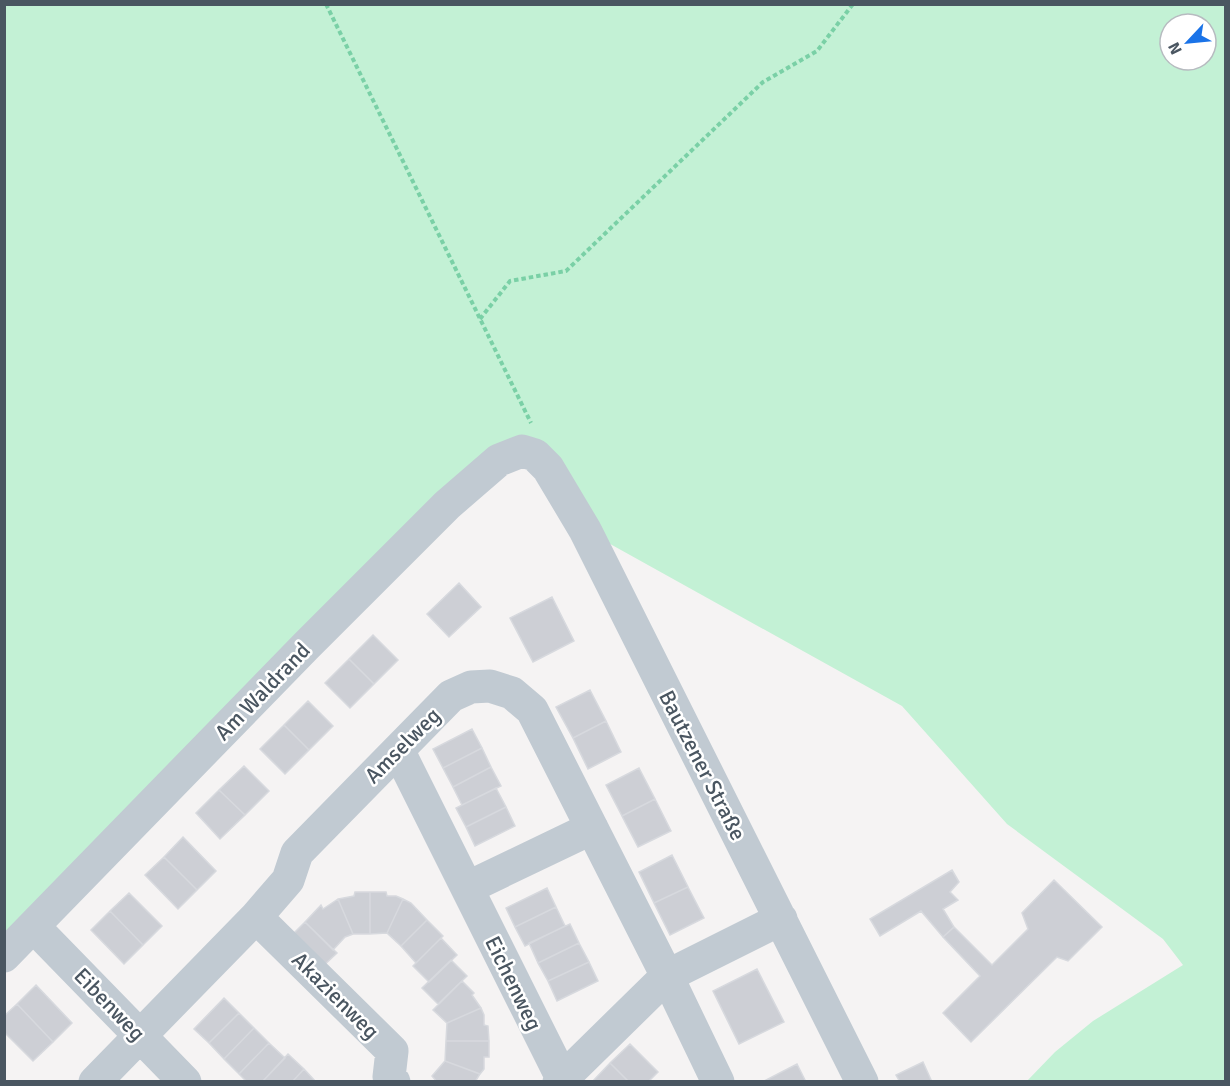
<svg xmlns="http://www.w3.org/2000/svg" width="1230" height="1086" font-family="Signika,sans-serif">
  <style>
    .green { fill: #c3f1d5; fill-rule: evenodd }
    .building { fill: #cdcfd5; stroke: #d7d9de; stroke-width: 1.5 }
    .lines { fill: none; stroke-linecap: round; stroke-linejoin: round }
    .path { stroke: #7ad0a6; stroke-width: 4; stroke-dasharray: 4.5 3; stroke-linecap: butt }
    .minor { stroke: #c1cad2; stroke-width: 33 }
    .labels { text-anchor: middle; stroke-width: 5; stroke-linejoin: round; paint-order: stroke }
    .street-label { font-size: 22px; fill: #4a5661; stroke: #fff }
  </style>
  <rect width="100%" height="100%" fill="#f5f3f3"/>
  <path class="green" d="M5,5H1225V1081H1027L1055,1052L1093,1021L1183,965L1163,939L1007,824L902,706L585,530L522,451L5,954ZM1170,24H1206V60H1170Z"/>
  <path class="building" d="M459,583L481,607L449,637L427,614Z
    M552,597L574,641L533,662L510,618Z
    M373,635L398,660L374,684L349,659Z
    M349,659L374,684L350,708L325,683Z
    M590,690L606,721L573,738L556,707Z
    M308,701L333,726L309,750L284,725Z
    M606,721L621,752L588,769L573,738Z
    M284,725L309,750L285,774L260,749Z
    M472,729L482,748L443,768L433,749Z
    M482,748L491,767L453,787L443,768Z
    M244,766L269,791L245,815L219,790Z
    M491,767L501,786L462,805L453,787Z
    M639,768L655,799L622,816L606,785Z
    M496,788L506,807L466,827L456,808Z
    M219,790L245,815L220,839L196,813Z
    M655,799L671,831L638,847L622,816Z
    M506,807L515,826L475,846L466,827Z
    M183,837L216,871L197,890L164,857Z
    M672,855L688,887L654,903L639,872Z
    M164,857L197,890L178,909L145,875Z
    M952,870L959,882L950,892L958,900L943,909L954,927L943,937L921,911L880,936L870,919Z
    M1054,880L1102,927L1068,961L1057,957L971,1042L943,1013L980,976L943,937L954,927L992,965L1028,929L1022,913Z
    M688,887L704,918L670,935L654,903Z
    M547,888L556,907L515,927L506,908Z
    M355,892H370V934H353L338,899L354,896Z
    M370,892H386L387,896H396L403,899L387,933L370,934Z
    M129,893L162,926L143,945L110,911Z
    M338,899L353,934L345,937L333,950L305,922L321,905L323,909Z
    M403,899L411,903L427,920L401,946L387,933Z
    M556,907L565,926L525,946L515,927Z
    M110,911L143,945L124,964L91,930Z
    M427,920L443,936L416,963L401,946Z
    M305,922L337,953L321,968L290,937Z
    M570,924L579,943L538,963L529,943Z
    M441,938L457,955L429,982L413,966Z
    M579,943L589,962L548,981L538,963Z
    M451,960L467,976L438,1004L422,988Z
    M589,962L598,981L557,1001L548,981Z
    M757,969L784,1022L739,1044L713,991Z
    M462,981L474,993L472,995L481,1008L447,1023L433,1010Z
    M36,985L72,1023L53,1042L17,1004Z
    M224,998L239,1013L209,1043L194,1029Z
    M17,1004L53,1042L33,1061L4,1032V1016Z
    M481,1008L484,1015V1025L488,1026L489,1041H446L447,1023Z
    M239,1013L254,1028L224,1059L209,1043Z
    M254,1028L269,1043L239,1074L224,1059Z
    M446,1041H489V1057H484V1069L480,1074L445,1061Z
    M269,1043L285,1058L262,1082H247L239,1074Z
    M630,1044L658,1072L648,1082H629L610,1063Z
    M288,1054L304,1069L292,1082H262Z
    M445,1061L480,1074L475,1082H437L432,1076Z
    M923,1062L932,1082H900L896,1075Z
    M610,1063L629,1082H592Z
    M797,1064L806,1082H762Z
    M304,1069L316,1082H292Z"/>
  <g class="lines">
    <path class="path" d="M326,4L531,423
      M480,319L510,281L566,271L763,82L817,51L853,4"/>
    <path class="minor" d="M398,750L562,1078
      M467,888L592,828
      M256,917L392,1051L389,1077L394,1082
      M34,927L185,1082
      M4,956L305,647L447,505L499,460L522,451L535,455L548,468L585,530L862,1082
      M95,1082L256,917L288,880L297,853L451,696L471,687L490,686L512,693L532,710L667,976L718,1082
      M559,1082L667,976L781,919"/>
  </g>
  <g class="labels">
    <g class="street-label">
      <text transform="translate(262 691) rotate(-46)" y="8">Am Waldrand</text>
      <text transform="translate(402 745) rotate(-45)" y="8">Amselweg</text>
      <text transform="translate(703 765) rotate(63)" y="8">Bautzener Straße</text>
      <text transform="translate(514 983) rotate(64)" y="8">Eichenweg</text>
      <text transform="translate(336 995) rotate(45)" y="8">Akazienweg</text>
      <text transform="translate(110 1004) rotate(46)" y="8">Eibenweg</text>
    </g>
  </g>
  <rect width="1230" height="1086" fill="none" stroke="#4a5661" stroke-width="12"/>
  <g transform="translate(1188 42) rotate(244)"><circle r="28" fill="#ffffff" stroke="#b7bbc0" stroke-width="1.5"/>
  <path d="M0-4.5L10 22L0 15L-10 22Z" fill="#1a73e8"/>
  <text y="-9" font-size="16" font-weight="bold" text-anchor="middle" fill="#4a5661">N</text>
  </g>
</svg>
